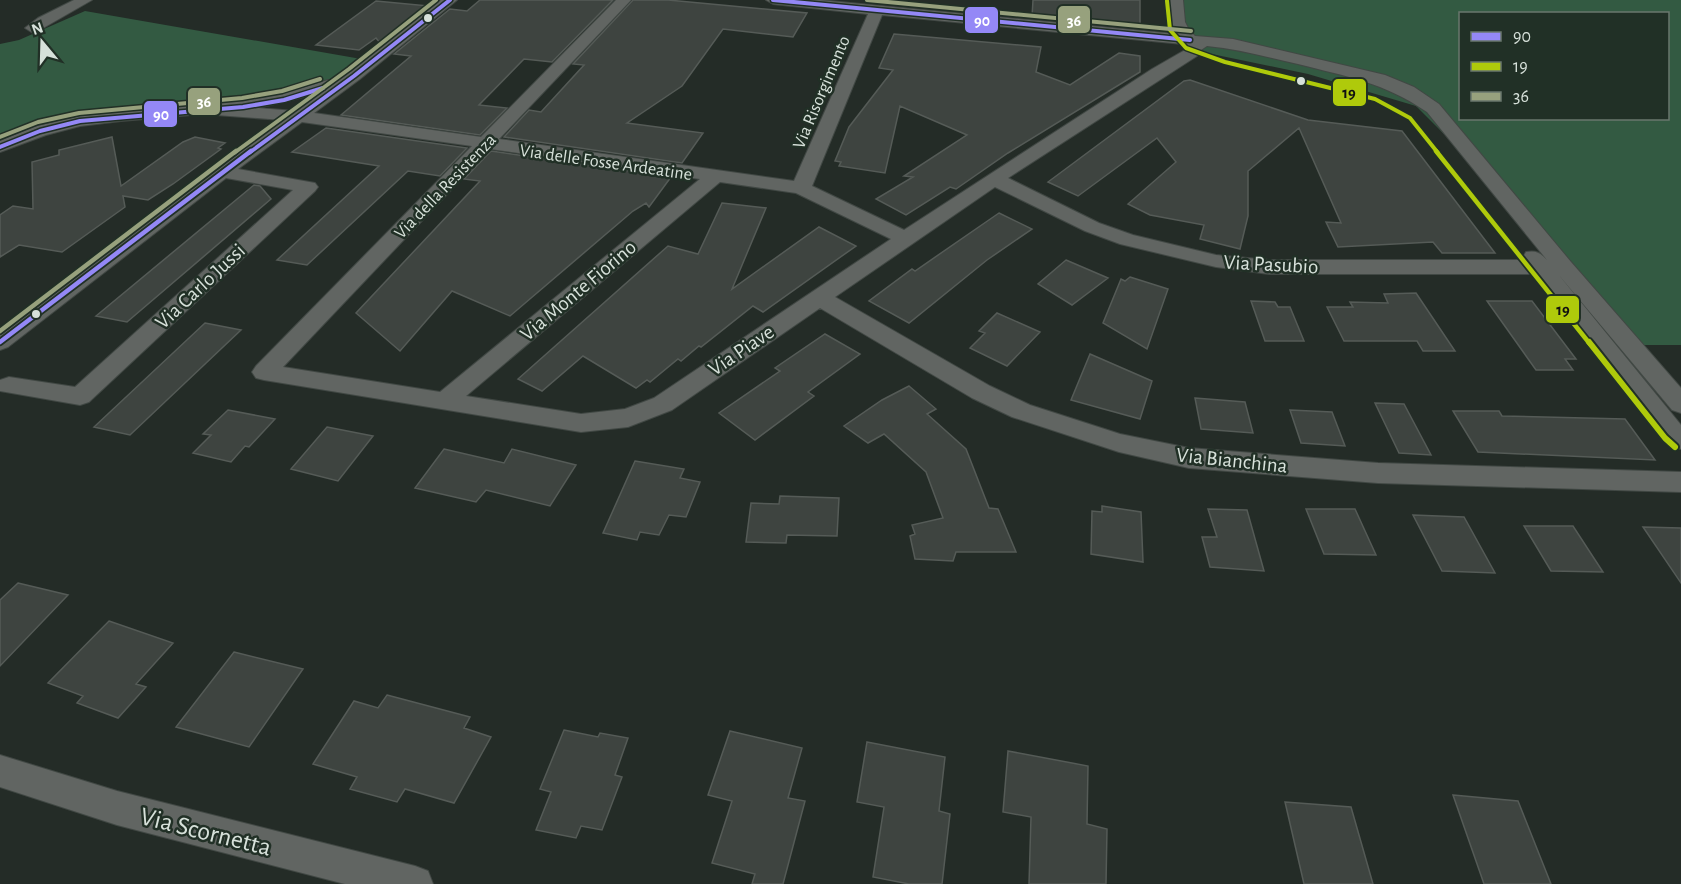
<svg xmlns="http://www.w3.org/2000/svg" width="1681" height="884" font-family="'Alegreya Sans',sans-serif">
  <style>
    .green { fill: #335a42; fill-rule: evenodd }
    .building { fill: #3e4440; stroke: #555b57; stroke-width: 1.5 }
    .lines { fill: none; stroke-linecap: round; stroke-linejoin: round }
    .street-casing { stroke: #414844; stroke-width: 2 }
    .street { fill: #616562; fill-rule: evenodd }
    .bus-1-far1-casing { stroke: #213026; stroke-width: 7 }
    .bus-1-casing { stroke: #213026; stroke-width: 8 }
    .bus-2-far2-casing { stroke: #213026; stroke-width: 7 }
    .bus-2-far1-casing { stroke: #213026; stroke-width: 8 }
    .bus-2-casing { stroke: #213026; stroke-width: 10 }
    .bus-3-far1-casing { stroke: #213026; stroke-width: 7 }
    .bus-3-casing { stroke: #213026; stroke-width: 8 }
    .bus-1-far1 { stroke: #9488f6; stroke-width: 4 }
    .bus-1 { stroke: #9488f6; stroke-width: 4.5 }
    .bus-2-far2 { stroke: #afca0b; stroke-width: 4 }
    .bus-2-far1 { stroke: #afca0b; stroke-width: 4.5 }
    .bus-2 { stroke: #afca0b; stroke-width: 6 }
    .bus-3-far1 { stroke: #97a17d; stroke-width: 4 }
    .bus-3 { stroke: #97a17d; stroke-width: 4.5 }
    .bus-dot { fill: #d7e1da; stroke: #213026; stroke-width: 2 }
    .labels { text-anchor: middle; stroke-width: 5; stroke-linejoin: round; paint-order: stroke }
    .far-street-label { font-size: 18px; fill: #d7e1da; stroke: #213026 }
    .street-label { font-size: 21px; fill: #d7e1da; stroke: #213026 }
    .near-street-label { font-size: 26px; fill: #d7e1da; stroke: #213026 }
    .line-badge { stroke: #213026; stroke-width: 2 }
    .badge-label { font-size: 16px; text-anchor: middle; font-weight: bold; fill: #fff }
    .pale-badge-label { font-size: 16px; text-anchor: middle; font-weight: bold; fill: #111 }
  </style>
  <rect width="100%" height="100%" fill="#242c27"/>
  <path class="green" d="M1176,0H1681V345H1616L1449,139L1416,106L1308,74L1202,52L1183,42ZM1460,14H1668V118H1460Z
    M85,11L367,60L323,87L284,96L154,106L104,113L51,124L0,143V44L19,40Z"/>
  <path class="building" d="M480,0H613L552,62L524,59L479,105L507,108L480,135L341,115L411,56L394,54L450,9L467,11Z
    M633,0H668L807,13L793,37L723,29L682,86L627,123L703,133L682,163L504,137L529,110L541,112L584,65L573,64Z
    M1033,0H1140V28L1032,17Z
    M376,1L429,6L381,44L376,38L359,50L316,45Z
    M894,34L1041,47L1036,72L1070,85L1119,53L1140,56V72L1008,153L956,189L950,187L906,215L876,199L913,177L904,176L967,135L900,106L885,173L839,166L841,162L835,161L849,127L893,70L879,68Z
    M1190,80L1308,120L1402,131L1495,253H1442L1433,242L1338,247L1326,222L1341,223L1299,128L1248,171V216L1240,249L1200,239L1204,225L1150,215L1128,204L1176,162L1157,138L1078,196L1048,182L1184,81Z
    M326,128L467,148L440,176L408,171L307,265L277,260L379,166L292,152Z
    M112,137L121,186L183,142L195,137L225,143L218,148L221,149L173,184L148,200L123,196L125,207L62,252L19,245L0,257V215L13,206L33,209L32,162L59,155V150Z
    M491,151L671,177L649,207L646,203L633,211L510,316L452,291L400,351L356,313L480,181L464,179Z
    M254,185L260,186L271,199L127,322L96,316Z
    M722,203L766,208L732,289L819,227L856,246L763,312L753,306L701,347L699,346L681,361L678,359L650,382L647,380L636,388L583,356L542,391L518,379L668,246L698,254Z
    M999,213L1032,229L987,260L909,323L869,301L912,269L915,271Z
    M1066,260L1108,278L1072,305L1038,284Z
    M1130,277L1168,289L1147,349L1103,323L1121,279L1125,281Z
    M1416,293L1455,351H1423L1417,341H1344L1327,307H1353L1350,302L1388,303L1384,294Z
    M1251,301L1275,302L1278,307H1290L1304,341H1265Z
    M1487,301H1532L1576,359H1565L1573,370H1536Z
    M997,313L1040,332L1007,366L970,348L985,333L979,331Z
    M205,323L241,330L130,435L94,427Z
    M825,334L860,354L808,392L814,396L755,440L719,413L780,371L775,368Z
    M1090,354L1152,381L1140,419L1071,400Z
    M909,386L936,409L927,414L966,449L989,508L998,509L1016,552H956L953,561L915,559L910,536L915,534L912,525L943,518L926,472L884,434L868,443L844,426L882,400Z
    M1195,398L1245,402L1253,433L1201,429Z
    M1375,403L1404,404L1431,455L1399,453Z
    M228,410L275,419L249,447L245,446L231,462L193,453L211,435L203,434Z
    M1290,410L1332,412L1345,446L1301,443Z
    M1453,411H1499L1502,416L1625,419L1655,460L1478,452Z
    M327,427L373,436L338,481L291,469Z
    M444,449L504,463L512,449L576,465L550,506L486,490L476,502L415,488Z
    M635,461L684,469L680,478L700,482L686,517L669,515L659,535L640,532L637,540L603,533Z
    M780,496L839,498L837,536L787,535L786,543L746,542L751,503L779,504Z
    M1102,506L1141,512L1143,562L1091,554L1092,511L1102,512Z
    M1208,509L1247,510L1264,571L1210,567L1202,537H1217Z
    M1306,509H1355L1376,555L1324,554Z
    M1413,515L1464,517L1495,573L1442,571Z
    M1524,526H1573L1603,572L1551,571Z
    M1643,527L1681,528V583Z
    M18,583L68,595L0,666V600Z
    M109,621L173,643L136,684L146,687L118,718L77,703L83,696L48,683Z
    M234,652L303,669L249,747L176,727Z
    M387,695L470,717L464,728L491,737L454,803L405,789L397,802L350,789L357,777L313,764L354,701L378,708Z
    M564,730L598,737L600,733L628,738L615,775L622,777L602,830L581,826L576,838L536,830L551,792L540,789Z
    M730,731L802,748L788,798L805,801L783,884H752L755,874L712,863L732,801L708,795Z
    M867,742L945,757L939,811L950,814L942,884H909L873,877L884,807L857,802Z
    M1008,751L1088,766L1087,824L1107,829L1106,884H1029L1031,817L1003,812Z
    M1453,795L1518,801L1551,884H1484Z
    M1285,802L1351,807L1373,884H1304Z"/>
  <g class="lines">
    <defs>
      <path id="street" d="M74,0H92L38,31L33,33L25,28L38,18Z
        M441,0H457L360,79L314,113L481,137L616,0H631L499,139L794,181L868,14L773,4L766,0H819L1176,34L1170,22L1169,0H1183L1185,22L1189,30L1195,36L1233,39L1385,75L1414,87L1439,104L1571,262L1681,388V413L1672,410L1558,274L1681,425V449L1672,447L1663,439L1535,274H1269L1216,267L1120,244L1085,231L995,187L835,297L990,386L1030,405L1120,434L1189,448L1378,463L1681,472V492L1378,483L1189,468L1119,452L1012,417L972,398L820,308L672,410L628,427L581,432L264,380L256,378L252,372L256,366L472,146L302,122L238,169L315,183L318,187L315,191L89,402L80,405L0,391V380L9,377L75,387L293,190L226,178L8,347L0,350V330L282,120L203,114L121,121L80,126L46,135L0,152V141L33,127L80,116L247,100L285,93L328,80L335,82ZM882,15L1183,44L1185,50L1152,69L904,230L812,186ZM1207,46C1238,49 1267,57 1298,64C1348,77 1383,82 1427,112L1547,260C1540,253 1537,250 1526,252L1523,257L1525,260H1269L1216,255L1133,235L1099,223L1008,178L1197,56L1201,50ZM320,93L295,111L258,108ZM490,149L700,179L440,392L283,367ZM720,182L796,193L891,239L654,398L625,409L581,414L466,396Z
        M0,755L117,791L415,866L428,871L433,884H345L117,825L0,787Z"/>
    </defs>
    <use href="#street" class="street-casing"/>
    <use href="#street" class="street"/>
    <defs>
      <path id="bus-1-far1" d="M773,0L1190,40
        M0,147L40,131L80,121L243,107L284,100L323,88
        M249,153L354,76L450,0"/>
      <path id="bus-1" d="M0,342L251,151"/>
      <path id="bus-2-far2" d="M1167,1L1170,30L1186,48L1225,62L1375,99L1410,118L1438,153"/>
      <path id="bus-2-far1" d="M1436,151L1590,344"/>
      <path id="bus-2" d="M1589,342L1665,438L1675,447"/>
      <path id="bus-3-far1" d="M867,0L1191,31
        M0,137L38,122L79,113L242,98L282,91L320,79
        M234,153L349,69L436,0"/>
      <path id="bus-3" d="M0,331L236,151"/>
    </defs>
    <use href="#bus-1-far1" class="bus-1-far1-casing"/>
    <use href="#bus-1" class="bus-1-casing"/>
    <use href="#bus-2-far2" class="bus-2-far2-casing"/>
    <use href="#bus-2-far1" class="bus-2-far1-casing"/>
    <use href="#bus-2" class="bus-2-casing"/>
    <use href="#bus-3-far1" class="bus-3-far1-casing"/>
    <use href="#bus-3" class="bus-3-casing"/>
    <use href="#bus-1-far1" class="bus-1-far1"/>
    <use href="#bus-1" class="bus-1"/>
    <use href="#bus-2-far2" class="bus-2-far2"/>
    <use href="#bus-2-far1" class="bus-2-far1"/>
    <use href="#bus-2" class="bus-2"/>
    <use href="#bus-3-far1" class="bus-3-far1"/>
    <use href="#bus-3" class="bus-3"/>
  </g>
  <g class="bus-dot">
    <circle cx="428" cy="18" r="5"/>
    <circle cx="1301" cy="81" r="5"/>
    <circle cx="36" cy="314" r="5"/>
  </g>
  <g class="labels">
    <g class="far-street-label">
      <text transform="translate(821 92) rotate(-67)" y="6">Via Risorgimento</text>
      <text transform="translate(606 162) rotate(8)" y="6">Via delle Fosse Ardeatine</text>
      <text transform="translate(445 186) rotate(-46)" y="6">Via della Resistenza</text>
    </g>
    <g class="street-label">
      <text transform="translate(1271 264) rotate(3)" y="7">Via Pasubio</text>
      <text transform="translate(200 286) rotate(-43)" y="7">Via Carlo Jussi</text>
      <text transform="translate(578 290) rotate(-40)" y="7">Via Monte Fiorino</text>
      <text transform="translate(741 350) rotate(-34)" y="7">Via Piave</text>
      <text transform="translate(1232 460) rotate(6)" y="7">Via Bianchina</text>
    </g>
    <g class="near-street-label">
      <text transform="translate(206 831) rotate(14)" y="9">Via Scornetta</text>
    </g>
  </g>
  <g class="line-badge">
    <rect x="1057" y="5" width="34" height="29" rx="6" fill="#97a17d"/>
    <rect x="964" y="6" width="35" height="28" rx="6" fill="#9488f6"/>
    <rect x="1332" y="78" width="35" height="29" rx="6" fill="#afca0b"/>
    <rect x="187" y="87" width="34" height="29" rx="6" fill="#97a17d"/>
    <rect x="143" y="100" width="35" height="28" rx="6" fill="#9488f6"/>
    <rect x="1545" y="295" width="35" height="29" rx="6" fill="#afca0b"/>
  </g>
  <g class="badge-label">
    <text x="1074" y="26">36</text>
    <text x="982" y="26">90</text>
    <text x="204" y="107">36</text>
    <text x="161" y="120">90</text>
  </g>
  <g class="pale-badge-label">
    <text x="1349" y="98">19</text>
    <text x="1563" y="315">19</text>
  </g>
  <rect x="1459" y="12" width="210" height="108" fill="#213026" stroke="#6a776e" stroke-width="1.5"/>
  <rect x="1471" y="32" width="30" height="9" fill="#9488f6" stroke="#6a776e" stroke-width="1.5"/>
  <text x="1513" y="42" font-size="18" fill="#d7e1da">90</text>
  <rect x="1471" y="62" width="30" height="9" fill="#afca0b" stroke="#6a776e" stroke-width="1.5"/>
  <text x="1513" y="72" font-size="18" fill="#d7e1da">19</text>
  <rect x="1471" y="92" width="30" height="9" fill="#97a17d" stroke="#6a776e" stroke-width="1.5"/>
  <text x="1513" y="102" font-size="18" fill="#d7e1da">36</text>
  <g transform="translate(42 42) rotate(341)" stroke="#213026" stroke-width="4.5" paint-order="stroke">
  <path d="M0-4.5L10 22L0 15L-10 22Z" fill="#d7e1da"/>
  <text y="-9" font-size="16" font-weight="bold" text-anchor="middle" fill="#d7e1da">N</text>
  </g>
</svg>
